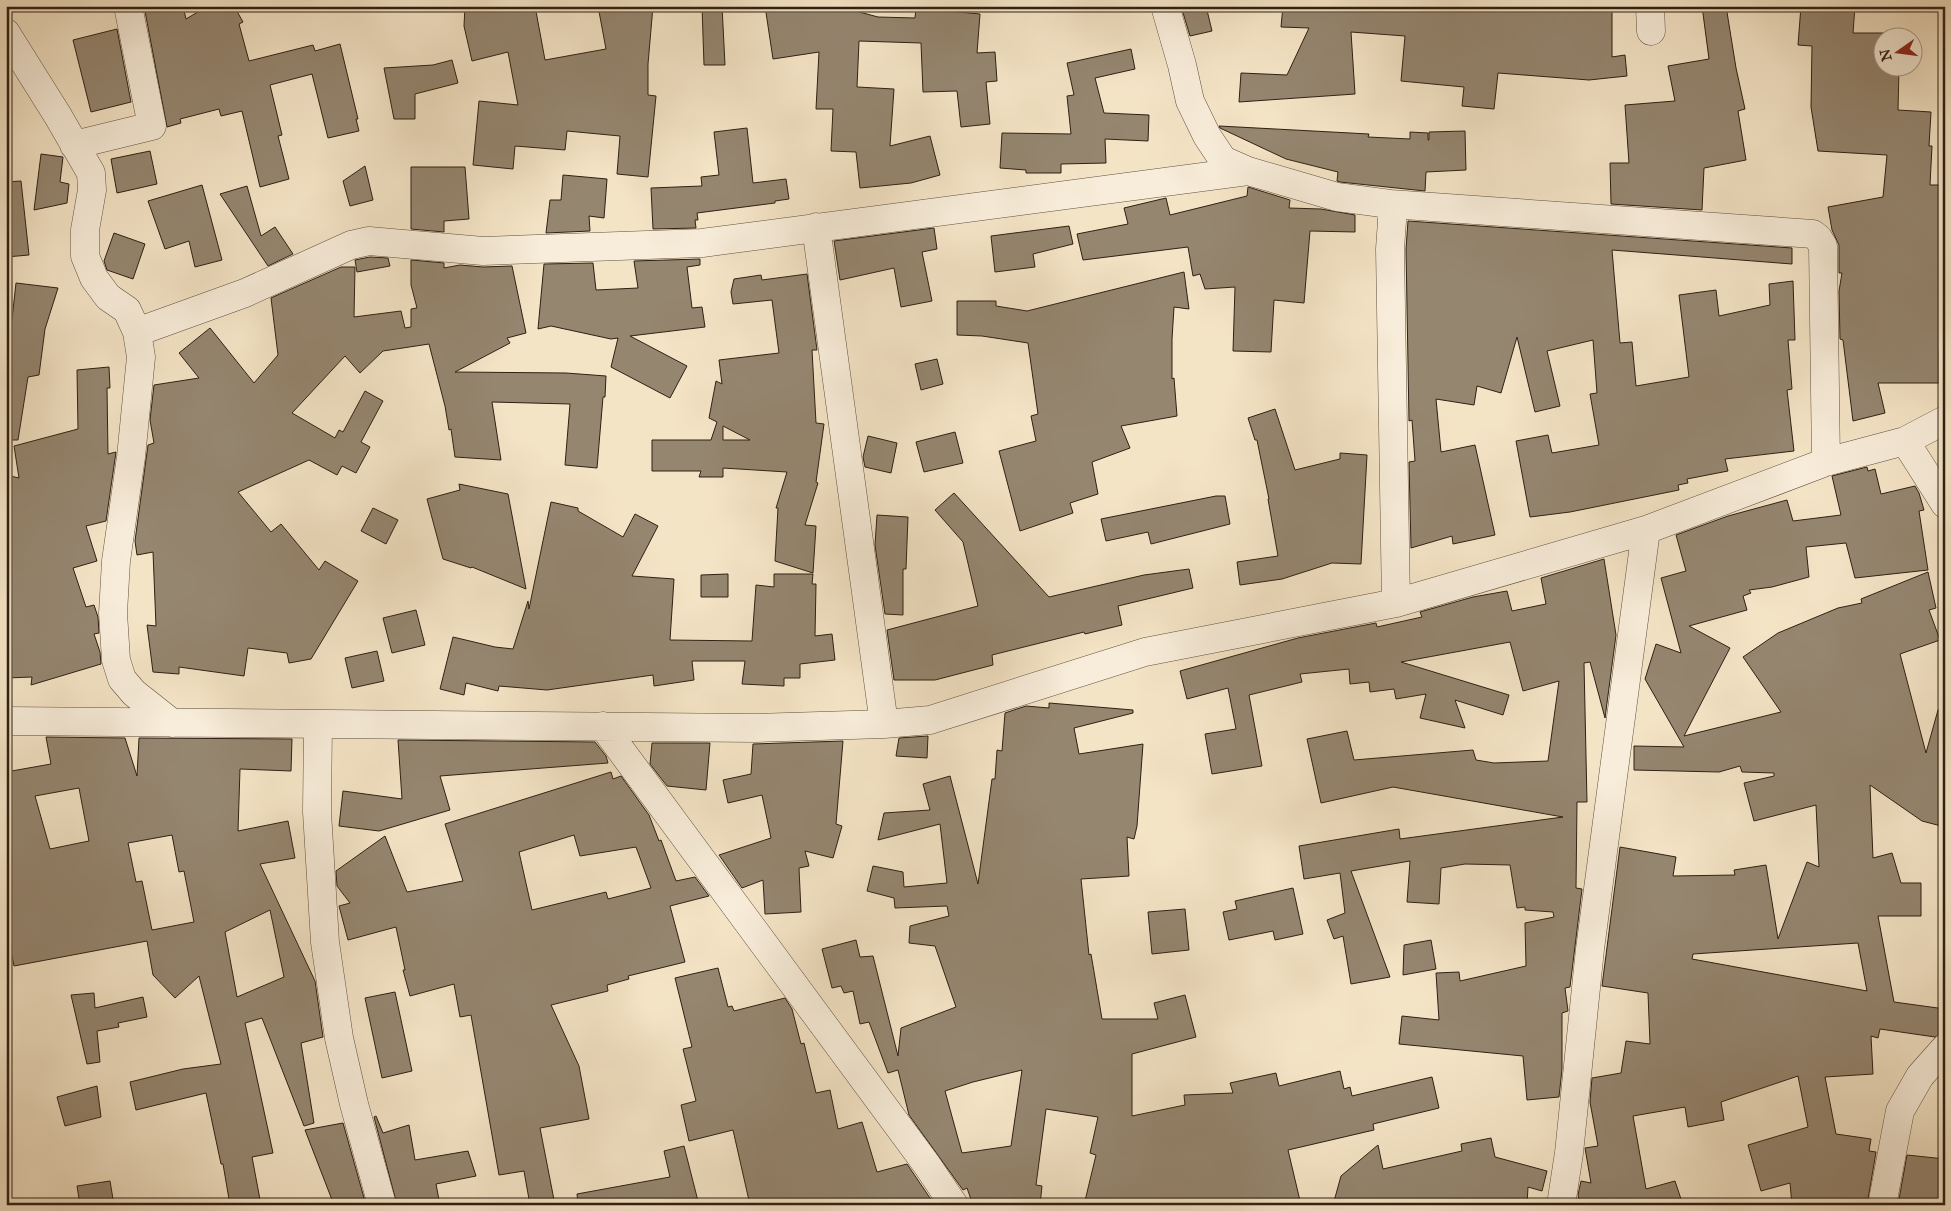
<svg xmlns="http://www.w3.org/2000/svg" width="1951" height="1211" font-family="'IM FELL Great Primer',serif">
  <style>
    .building { fill: #958670; stroke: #2f2013; fill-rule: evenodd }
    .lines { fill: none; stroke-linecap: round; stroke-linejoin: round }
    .minor-casing { stroke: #605140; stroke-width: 29 }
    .minor { stroke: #f8edda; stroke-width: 28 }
  </style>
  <rect width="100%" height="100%" fill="#f4e4c6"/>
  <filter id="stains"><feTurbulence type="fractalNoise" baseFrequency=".004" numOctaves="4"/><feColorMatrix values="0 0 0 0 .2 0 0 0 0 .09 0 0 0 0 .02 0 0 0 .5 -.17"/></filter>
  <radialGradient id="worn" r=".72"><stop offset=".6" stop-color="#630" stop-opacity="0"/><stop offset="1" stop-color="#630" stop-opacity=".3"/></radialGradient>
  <path class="building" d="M144,6H183L186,19L208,6H234L243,22L239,24L249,61L313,45L315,51L340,44L358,119H356L359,131L328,138L312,74L270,85L282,135L278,136L289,179L260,187L242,111L221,116L219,109L180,119L181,123L167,127Z
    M465,6H535L545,60L606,49L598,6H653L648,64V95L656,96L648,177L617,174L620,136L567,131L565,150L515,146L513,169L473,165L479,101L518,105L508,52L472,61L464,26Z
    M702,6H722L725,65H704Z
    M765,6H837L878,17L915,18L916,8L980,14L977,53L995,52L997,81L986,82L990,124L961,127L957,91L923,92L921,43L859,41L857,87L894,89L890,146L930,136L940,175L911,183L860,188L856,152L831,151L833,109H816L819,52L773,59Z
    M1181,6H1206L1212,31L1190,36Z
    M1283,6H1612V57L1625,55L1627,76L1589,80L1498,73L1494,109L1462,106L1464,87L1401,81L1405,36L1351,32L1355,94L1239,102L1241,73L1287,75L1309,28L1281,27Z
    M1702,6H1726L1736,68L1745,109L1738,111L1746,160L1704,168L1702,210L1611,204L1610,163H1629L1625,105L1675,101L1668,66L1709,59Z
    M1801,6H1855L1853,33H1898V38H1884V68H1899L1898,110L1931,112L1929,146H1932L1930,185H1945V353L1939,351V383H1878L1885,413L1853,421L1843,340L1840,339L1839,291L1842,273H1839V245L1832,230L1828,207L1883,197L1887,155L1818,151L1811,107L1812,46L1798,45Z
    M117,29L131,102L91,112L73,40Z
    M1131,49L1135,69L1095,78L1104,113L1149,115L1148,141L1105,139L1106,163L1061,164V173H1026V170L1000,168L1002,133L1071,134L1067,96L1074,95L1067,63Z
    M452,60L458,83L415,94V119H394L384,68L433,65Z
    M1219,126L1369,134L1368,137L1410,139V132L1428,133V140H1429V132L1465,131L1466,170L1426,172L1425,191L1340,182L1337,181L1338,172L1286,159L1220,128Z
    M747,128L753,183L786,179L789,199L775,201V203L697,213L698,220H695L696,228L653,229L651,188L702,186L701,177L719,175L714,132Z
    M150,151L157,184L117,193L111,159Z
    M41,154L63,157L60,182L69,184L67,203L34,210Z
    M365,166L373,200L350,206L343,181Z
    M411,167H465L469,219L444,221V232L411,229Z
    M563,175L607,179L604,218L589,216L590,231L546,233L550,200H561Z
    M21,181L29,255L6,257V182Z
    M202,185L222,260L195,267L189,241L165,249L148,201Z
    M247,186L261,236L275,227L293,254L268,266L220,194Z
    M1248,187L1290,200L1289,208L1321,209L1355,215V232L1310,231L1304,303L1274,300L1271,352L1233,351L1235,287L1205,289L1200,274L1193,276L1188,247L1083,260L1077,234L1128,224L1124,208L1166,198L1170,215L1247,196Z
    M1408,221L1792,248V264L1612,250L1620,343L1632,342L1636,386L1689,377L1679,295L1716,290L1719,316L1770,305L1769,284L1793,281L1795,340H1788L1792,389L1787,390L1794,451L1725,459L1728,471L1687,479L1688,483L1678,485L1679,490L1570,512L1530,517L1516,441L1548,435L1552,453L1599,445L1590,394L1597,393L1593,340L1547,351L1560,406L1535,412L1517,337L1501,393L1477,386L1474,405L1436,399L1441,452L1475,445L1495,535L1453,544L1452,536L1411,548L1409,462L1415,461L1412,420L1409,421L1406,249Z
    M1069,226L1073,244L1033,254L1035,267L995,272L991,236Z
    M934,228L937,249L922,252L932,301L901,307L894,268L840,280L834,241Z
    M114,233L145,244L133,279L107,270L104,261Z
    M370,257L388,258L390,266L357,272L355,260Z
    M700,259V265L687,267L692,308L702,307L705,327L630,336L687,366L670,398L611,367L618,338L611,339L551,326L538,329L544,264L593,263L596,290L638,288L634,261Z
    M411,260L444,263V268L460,265L483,267L512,266L526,333L507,338L510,343L455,372L566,373L606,376L605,397H603L597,468L565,465L570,404L492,402L501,460L455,457L451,429L449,430L445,406L429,344L383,351L360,373L345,356L292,413L335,438L339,430L343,432L365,391L383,401L361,442L370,447L356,473L342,466L337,475L309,460L238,492L271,532L281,524L319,570L325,561L358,581L311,659L289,663L287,653L248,648L244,676L179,667V674L153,672L147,625L156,626L153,552L137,555L135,541L148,445L154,443L150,420L154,385L199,378L179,353L210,328L254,383L278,355L271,298L341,267H355L354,317L401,311L405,328L411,327V309L417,308L411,285Z
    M1184,272L1189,309L1174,307L1172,339V379L1174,378L1177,416L1121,426L1130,448L1092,462L1098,494L1070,503L1073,513L1020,531L999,451L1036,441L1031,416L1038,414L1028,343L982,336L957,335V301H996V306L1027,311Z
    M807,274L817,350H812L816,423L824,424L816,482L818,483L805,525L816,526L813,573L775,561L778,508H776L787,472L723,468V477H699L701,471H652V440H711L717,422L709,418L716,381L722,384L719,360L779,353L772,300L733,304L731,292L734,279L761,275L762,280ZM723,426L750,440H723Z
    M16,283L58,288L45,329L39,375L28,377L18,440H6V317L12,319Z
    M937,359L943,384L921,390L915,364Z
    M109,367L110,388H107L108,454L116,452L106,521L86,526L97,561L73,568L86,607L94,605L98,617L99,633L94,634L100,652L101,664L31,685L32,677L6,678V475L19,478L14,446L78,429L77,370Z
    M1275,409L1295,470L1340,459V453L1367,455L1361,564L1332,563L1282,579L1240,585L1237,562L1278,556L1268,499H1269L1257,440H1255L1248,418Z
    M955,432L963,463L924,472L916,442Z
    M868,436L897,443L891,473L865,467L863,457Z
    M1867,467L1868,471L1875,469L1881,494L1915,486L1919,493L1924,510L1919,511L1928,570L1855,578L1846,543L1806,547L1809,577L1772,587L1749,590L1751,593L1743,596L1747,610L1689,626L1730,648L1684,736L1781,712L1743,657L1778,633L1838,608L1862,603L1861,599L1928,572L1936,608L1929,610L1940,640L1900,654L1926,753L1938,710L1945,711V827L1922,821L1870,785L1873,858L1892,853L1901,883H1921V916H1878L1894,1002L1945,1009V1033L1935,1037L1880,1029L1878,1038L1871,1036L1873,1074L1825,1077L1836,1134L1871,1139L1869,1151L1876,1152L1867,1205H1792L1790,1183L1761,1191L1748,1145L1808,1127L1798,1076L1721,1102L1724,1120L1688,1127L1685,1107L1633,1116L1646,1189L1675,1181L1683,1205H1581L1578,1195L1581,1181L1591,1183L1585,1148L1598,1146L1590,1102L1592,1078L1621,1073L1626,1041L1650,1044L1648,993L1602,986L1620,847L1676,857L1673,876L1735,875L1734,870L1766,865L1778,939L1807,862L1819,867L1816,805L1754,821L1744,783L1774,776V773L1742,772L1740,766L1719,772L1634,770V746L1684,747L1645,679L1656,644L1681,653L1661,578L1686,571L1676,535L1728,516L1787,500L1793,521L1841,515L1832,476ZM1858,943L1867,991L1692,959L1693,954Z
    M459,484L508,494L526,589L472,567L471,568L443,559L427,499L460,490Z
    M954,493L1049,597L1144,575L1189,569L1193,588L1118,606L1122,625L1085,634L1084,632L992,655L993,665L935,680H894L887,630L978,606L963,542L935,510Z
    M1216,496H1225L1230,524L1151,544L1148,532L1106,541L1101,519Z
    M551,502L578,508V511L623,537L635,514L658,526L632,576L674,579L670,640L752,641L756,585L774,587V574H813L812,584H816L815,636L832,634L835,660L800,664V678H784V686L742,684L745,661H692L694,680L654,686L653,675L547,690L499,686L498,691L466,683L464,695L440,689L453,637L495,647L513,649L528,601L529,609Z
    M373,508L398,520L386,544L361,531Z
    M877,515L908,517L906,569H903V615L885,614L875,545Z
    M1604,559L1616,635L1605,718L1590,662L1584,663L1587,802H1577L1576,888L1582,889L1570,987L1565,988L1568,1011L1562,1013V1069L1559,1097L1527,1100L1523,1056L1399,1044L1402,1016L1439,1020L1436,973L1459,972L1460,981L1526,966L1525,923L1554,917L1553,912L1525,910V907L1517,908L1510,865L1465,864L1441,868L1439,904L1407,902L1410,861L1351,871L1390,977L1351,984L1343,936L1334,939L1327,920L1345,913L1340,873L1304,879L1299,846L1399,829L1400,839L1563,817L1393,787L1321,803L1307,739L1347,731L1354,760L1473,750L1476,760L1494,763L1548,761L1559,681L1523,691L1510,642L1401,662L1509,695L1503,715L1455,700L1465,728L1420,718L1426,694L1396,699L1394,689L1370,692L1369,682L1350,684L1349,669L1300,674L1302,682L1249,695L1262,766L1212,774L1205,734L1236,729L1228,688L1187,699L1180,671L1298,638L1376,623L1377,627L1422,617L1420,612L1473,597L1507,591L1512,611L1546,604L1541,578Z
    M728,574V597H701V575Z
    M416,610L425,645L392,653L383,618Z
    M377,651L384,681L352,688L345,658Z
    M1049,703L1133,710V713L1074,728L1079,754L1143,744L1137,826L1134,839L1127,837L1129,876L1081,879L1089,955L1091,954L1102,1019H1158L1154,1003L1185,995L1196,1037L1132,1054V1116L1185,1105L1184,1095L1233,1093L1230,1083L1276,1073L1279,1086L1340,1071L1344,1089L1350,1087L1352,1096L1432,1077L1439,1108L1373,1124L1374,1130L1288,1150L1301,1205H1084L1096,1155L1090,1153L1098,1117L1046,1109L1036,1185L1042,1186L1040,1205H973L967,1188L963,1190L909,1115L898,1070L888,1073L869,1022L860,1024L853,991L844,993L841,986L832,988L822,949L856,940L860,957L873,956L898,1056L901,1028L956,1007L935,946L909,943L910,926L949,916L947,906L895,908L894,898L867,891L873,866L903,872L904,887L947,883L940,824L878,840L884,813L930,810L923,784L950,776L978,884L992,779H995L997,750L1002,751L1005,713L1026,706L1049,708ZM1022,1070L1011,1146L962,1153L945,1091L973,1082Z
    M928,736L927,758L896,756L899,738Z
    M46,737L125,738L137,776L139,738L292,739L291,771L240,769L238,831L288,821L295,858L260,864L315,981L323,1037L301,1043L314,1123L304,1126L262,1018L245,1023L273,1153L252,1157L261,1205H230L223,1164H221L206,1093L136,1110L130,1082L183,1069L221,1064L199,976L175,998L153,975L147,941L14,966L10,947L6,948V772L51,764ZM79,788L89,841L50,849L35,796ZM172,835L179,872L184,871L194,922L152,930L142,881L136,882L128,843ZM270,910L284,977L237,997L225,932Z
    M398,740L595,742L606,756L608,763L440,776L450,810L379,831L339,826L343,791L402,799Z
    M843,741L836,824L842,826L833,858L805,851L809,866L799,868L801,912L765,914L763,880L742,888L719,855L771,838L762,795L728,803L723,780L751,774L753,744Z
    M652,743H710L706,790L667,786L650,764Z
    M611,772L613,779L621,776L649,815L659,841L661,840L676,881L695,877L709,896L670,906L685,962L628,976L629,979L607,985L608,991L551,1005L579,1066L589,1119L540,1128L555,1205H530L524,1171L499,1175L471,1015L460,1017L454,984L410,996L403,970H405L396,927L348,940L339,906L350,903L337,886L336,871L385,836L407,892L463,881L445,824ZM574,835L580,856L636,847L651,888L608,899L606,892L532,910L519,852Z
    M1293,888L1303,934L1275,940L1273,931L1229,940L1223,912L1237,909L1235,901Z
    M1185,909L1189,950L1152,954L1148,912Z
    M1431,940L1436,969L1403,975L1404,945Z
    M718,968L728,1007L732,1006L734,1011L785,998L792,1009L801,1044L804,1043L816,1093L830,1090L838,1129L862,1122L877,1172L907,1164L932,1201L920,1205H750L733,1130L689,1141L681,1105L696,1101L683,1049L692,1047L675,978Z
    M395,992L412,1071L382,1078L365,998Z
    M94,993L95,1008L143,997L147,1017L118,1023L119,1027L97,1031L100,1062L87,1064L71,995Z
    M97,1086L101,1117L65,1126L57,1097Z
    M376,1116L383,1133L409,1125L415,1160L468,1151L476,1176L436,1184L440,1205H397L374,1117Z
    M343,1123L366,1205H334L305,1130Z
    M1491,1138L1495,1157L1547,1171L1542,1191L1528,1187L1527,1205H1333L1341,1176L1378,1145L1383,1169L1462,1151L1461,1144Z
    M684,1146L699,1205H578L577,1194L670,1177L664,1151Z
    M1907,1155L1945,1159L1940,1205H1898Z
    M110,1181L114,1205H80L77,1186Z"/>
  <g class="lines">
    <defs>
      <path id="minor" d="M1165,6L1182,65L1190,101L1207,136L1223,160L1248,171L1337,197L1390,204L1392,221L1390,249L1396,603
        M1650,6L1651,31
        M6,33L58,116L91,173L92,190L85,230V256L94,278L108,297L127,310L137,332L141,357L131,457L116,561L113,613L116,660L122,679L134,693L172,723
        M74,145L152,126L128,6
        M1390,204L1813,234L1818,238L1823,246L1826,462
        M816,227L884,724
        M137,332L245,293L351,245L369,241L483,251L702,243L1248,171
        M1905,441L1945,504
        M6,721L756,728L884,724L930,720L1145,652L1396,603L1646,530L1826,462L1905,441L1945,420
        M318,724L317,812L325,942L339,1038L354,1104L382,1205
        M603,726L927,1165L954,1205
        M1561,1205L1569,1153L1590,949L1646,530
        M1882,1205L1900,1111L1920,1076L1945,1048"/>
    </defs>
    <use href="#minor" class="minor-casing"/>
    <use href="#minor" class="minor"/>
  </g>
  <rect width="1951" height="1211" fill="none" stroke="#f4e4c6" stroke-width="25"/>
  <rect x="8" y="8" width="1936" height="1196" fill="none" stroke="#2f2013" stroke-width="2.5"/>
  <rect x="12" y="12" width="1926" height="1186" fill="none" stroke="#2f2013"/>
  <g transform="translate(1898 52) rotate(256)"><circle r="24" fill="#f8edda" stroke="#a89b8a"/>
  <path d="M0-4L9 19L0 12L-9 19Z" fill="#8f2418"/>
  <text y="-8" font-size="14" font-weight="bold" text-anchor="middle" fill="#2f2013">N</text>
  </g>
  <rect width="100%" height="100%" filter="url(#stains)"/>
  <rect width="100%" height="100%" fill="url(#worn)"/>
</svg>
